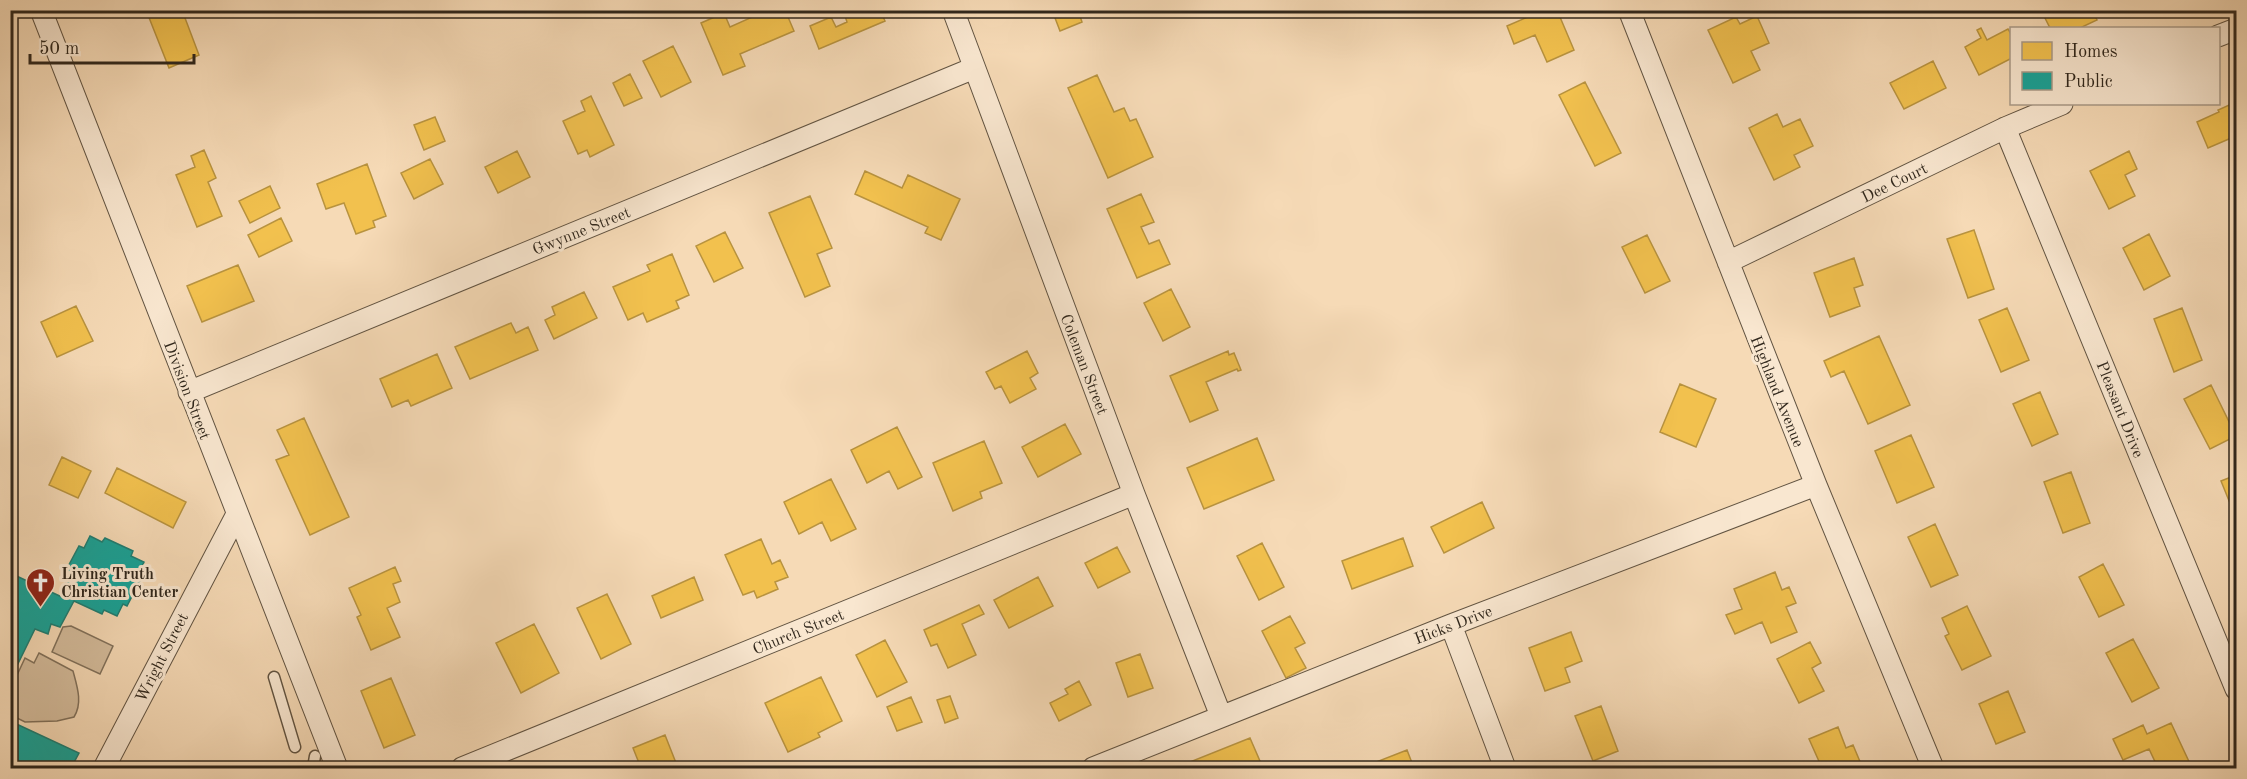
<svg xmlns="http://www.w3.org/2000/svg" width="2247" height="779" font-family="'Old Standard TT',serif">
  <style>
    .green { fill: #d4bc9c; stroke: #82725c; stroke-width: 1.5 }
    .homes { fill: #f2c14e; stroke: #b8933f; stroke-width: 1.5 }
    .public { fill: #17a398; stroke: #1e7e73; stroke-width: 1.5 }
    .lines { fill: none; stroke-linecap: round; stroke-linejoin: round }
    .service-casing { stroke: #625442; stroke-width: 13 }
    .minor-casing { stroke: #625442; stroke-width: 23 }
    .service { stroke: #f9e7d0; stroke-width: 10 }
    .minor { stroke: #f9e7d0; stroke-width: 21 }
    .labels { text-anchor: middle; stroke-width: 6; stroke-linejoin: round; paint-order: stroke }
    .street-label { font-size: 16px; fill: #30271c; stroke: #f9e7d0 }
    .poi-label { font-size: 16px; font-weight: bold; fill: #30271c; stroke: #f9e7d0; text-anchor: start }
  </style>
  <rect width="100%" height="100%" fill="#f6dab6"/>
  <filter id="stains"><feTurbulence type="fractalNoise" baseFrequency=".00333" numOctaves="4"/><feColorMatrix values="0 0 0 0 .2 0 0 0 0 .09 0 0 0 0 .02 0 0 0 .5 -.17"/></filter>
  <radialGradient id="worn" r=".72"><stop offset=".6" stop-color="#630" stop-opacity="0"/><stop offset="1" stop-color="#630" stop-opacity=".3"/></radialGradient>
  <path class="green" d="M71,626L113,646L100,674L52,652L63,627Z
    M39,653L73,671C77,686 83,703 74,717L57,721L25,722L11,715V698L14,691L12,686L25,658L34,663Z"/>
  <path class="homes" d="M146,10H182L199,55L169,68Z
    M768,10H785L794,31L740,54L745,66L723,75L701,23L724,13L730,27Z
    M843,10H880L885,21L819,49L810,26L831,17L836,27L847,22Z
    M1052,10H1078L1082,22L1060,31Z
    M1528,10H1557L1574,50L1547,62L1535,35L1514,44L1507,26L1530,16Z
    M2051,10H2092L2097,20L2080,28H2050L2043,14Z
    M1757,16L1769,43L1751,51L1760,70L1733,83L1708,30L1736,17L1740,24Z
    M1981,28L1987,40L2008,29L2012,36V58L1979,75L1965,47L1981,38L1977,30Z
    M673,46L691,82L661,97L643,61Z
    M1933,61L1946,88L1904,109L1890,83Z
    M630,74L642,98L624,106L613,83Z
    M1097,75L1114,112L1124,108L1130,121L1136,119L1153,157L1108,178L1068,88Z
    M1585,82L1621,153L1595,166L1559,95Z
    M591,96L614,145L590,157L587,150L578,154L563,121L585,111L581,101Z
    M2236,102V136L2208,148L2197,122L2219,112L2218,110Z
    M1777,114L1783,127L1800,119L1813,146L1794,155L1800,167L1774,180L1749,128Z
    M435,117L445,141L424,150L414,125Z
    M204,150L216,178L208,182L222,216L197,227L176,175L195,167L191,156Z
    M517,151L530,177L498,193L485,167Z
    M2129,151L2137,169L2125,175L2135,196L2109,209L2090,171Z
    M430,159L443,184L414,199L401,173Z
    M367,164L386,216L373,221L375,227L356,234L344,203L326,209L317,184Z
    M865,171L902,188L908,175L960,199L941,240L925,233L928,227L855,194Z
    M270,186L280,208L250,223L239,201Z
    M1141,194L1154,222L1141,227L1149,244L1159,240L1170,264L1137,278L1107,209Z
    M810,196L832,248L817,254L830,286L805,297L769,213Z
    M281,218L292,241L259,257L248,235Z
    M1974,230L1994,289L1968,298L1947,239Z
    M725,232L743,268L714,282L696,246Z
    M2149,234L2170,276L2144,290L2123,248Z
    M1647,235L1670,281L1645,293L1622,247Z
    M672,254L689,295L676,301L679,308L647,322L643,313L628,320L613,287L650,271L647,265Z
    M1854,258L1863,285L1854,288L1860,306L1830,317L1814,273Z
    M238,265L254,301L202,322L187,286Z
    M1171,289L1190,327L1163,341L1144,303Z
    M584,292L597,318L554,339L545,320L555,315L552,307Z
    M76,306L93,341L57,357L41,322Z
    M2007,308L2029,360L2001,372L1979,320Z
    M2182,308L2202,360L2174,372L2154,319Z
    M511,323L516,333L528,327L538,350L470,379L455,347Z
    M1879,336L1910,405L1868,424L1844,371L1831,377L1824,361Z
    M1027,351L1038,373L1030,378L1036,389L1010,403L1001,386L995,389L986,372Z
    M1228,351L1229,355L1234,353L1241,370L1238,371L1237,369L1206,382L1218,410L1190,422L1170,376Z
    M437,354L452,388L411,406L408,400L392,407L380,379Z
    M1680,384L1716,399L1696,447L1660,432Z
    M2211,385L2236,436L2210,449L2184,399Z
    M2040,392L2058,434L2032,446L2013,404Z
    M304,418L349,517L310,535L276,460L289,455L277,430Z
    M1065,424L1081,454L1038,477L1022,447Z
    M897,427L922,477L898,489L889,471L867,483L851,450Z
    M1911,435L1934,487L1897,503L1875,451Z
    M1257,438L1274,480L1204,509L1187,468Z
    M984,441L1002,483L980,492L982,498L953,511L933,463Z
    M62,457L91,471L78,498L49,485Z
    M117,468L186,502L173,528L105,493Z
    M2071,472L2090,523L2063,533L2044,482Z
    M2236,475V518L2221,481Z
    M831,479L856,529L831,541L822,522L799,534L784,502Z
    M1482,502L1494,528L1444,553L1431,527Z
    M1935,524L1958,575L1931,587L1908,537Z
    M1403,538L1413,566L1352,589L1342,561Z
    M761,539L772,564L780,560L788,577L775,582L778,589L757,598L754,591L743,595L725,555Z
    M1262,543L1284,587L1259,600L1237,556Z
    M1117,547L1130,572L1098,588L1085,563Z
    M2103,564L2124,605L2099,617L2079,577Z
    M395,567L401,581L393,584L400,602L387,608L400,637L371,650L357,617L361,615L349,588Z
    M1775,572L1782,590L1789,587L1796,603L1786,607L1797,632L1771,643L1762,622L1735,634L1726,615L1742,609L1734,589Z
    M694,577L703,600L661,618L652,596Z
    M1038,577L1053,606L1009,628L994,600Z
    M607,594L631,644L601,659L577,608Z
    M979,605L984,614L962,624L976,655L948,668L937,644L931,646L924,630Z
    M1967,606L1991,656L1962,670L1945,636L1949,634L1942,618Z
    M1290,616L1305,643L1295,648L1306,668L1286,678L1262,631Z
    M534,624L559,673L521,693L496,643Z
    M1571,632L1582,661L1565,668L1570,682L1545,691L1529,648Z
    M2133,639L2159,688L2132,702L2106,653Z
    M885,640L907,682L877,697L856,655Z
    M1810,642L1821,663L1812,668L1824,691L1799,703L1777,659Z
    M1140,654L1153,688L1128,697L1116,663Z
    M821,677L842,721L818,733L820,737L788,752L765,703Z
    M391,678L415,735L384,748L361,691Z
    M1079,681L1091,705L1059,721L1050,703L1068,694L1065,689Z
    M2008,691L2025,732L1996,744L1979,704Z
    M950,696L958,718L945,723L937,700Z
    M911,697L922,722L897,731L887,707Z
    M1601,706L1618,751L1593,761L1575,716Z
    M2171,723L2192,768H2158L2149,749L2123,760L2113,739L2143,725L2147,734Z
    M1838,727L1846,748L1853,745L1861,764L1851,768H1822L1809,739Z
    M665,735L678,768H641L633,748Z
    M1250,738L1263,768H1175Z
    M1407,750L1414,768H1361Z"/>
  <path class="public" d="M90,536L102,542L105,538L133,551L131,556L144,562L138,575L142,577L127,606L123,604L117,616L104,610L102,614L74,601L60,627L51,624L48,634L35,629L10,680V573L64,598L68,593L63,589L69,577L64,574L79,546L84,548Z
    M10,721L79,753L71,768H10Z"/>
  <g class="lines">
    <defs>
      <path id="service" d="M274,677L295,747
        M313,768L315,756"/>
      <path id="minor" d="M41,10L337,768
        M953,10L1134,494L1221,716
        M1629,10L1816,485L1933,768
        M2218,36L2236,29
        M2005,128L2236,689
        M1728,262L2005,128L2062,104
        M189,392L974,68
        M1451,625L1505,768
        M104,768L237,514
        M462,768L1134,494
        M1093,768L1451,625L1816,485"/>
    </defs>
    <use href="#service" class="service-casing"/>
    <use href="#minor" class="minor-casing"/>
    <use href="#service" class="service"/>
    <use href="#minor" class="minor"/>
  </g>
  <defs>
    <symbol id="church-pin" viewBox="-11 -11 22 30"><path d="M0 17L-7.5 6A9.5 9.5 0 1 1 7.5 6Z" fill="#8f2418" stroke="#f9e7d0"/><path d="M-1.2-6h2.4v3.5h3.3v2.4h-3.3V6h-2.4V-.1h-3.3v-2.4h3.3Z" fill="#fff"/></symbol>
  </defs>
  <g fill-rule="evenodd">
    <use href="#church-pin" x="24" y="566" width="33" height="45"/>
  </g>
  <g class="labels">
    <g class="street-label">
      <text transform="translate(1894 182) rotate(-26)" y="6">Dee Court</text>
      <text transform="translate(581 230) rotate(-22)" y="6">Gwynne Street</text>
      <text transform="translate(1085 364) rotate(69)" y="6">Coleman Street</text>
      <text transform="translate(188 390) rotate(69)" y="6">Division Street</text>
      <text transform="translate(1778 391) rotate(68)" y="6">Highland Avenue</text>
      <text transform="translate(2121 409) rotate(68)" y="6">Pleasant Drive</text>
      <text transform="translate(1453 624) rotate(-21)" y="6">Hicks Drive</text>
      <text transform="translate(798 631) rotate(-22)" y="6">Church Street</text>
      <text transform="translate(161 657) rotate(-63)" y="6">Wright Street</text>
    </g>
    <g class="poi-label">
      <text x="61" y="579">Living Truth<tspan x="61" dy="18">Christian Center</tspan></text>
    </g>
  </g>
  <rect width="2247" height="779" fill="none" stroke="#f6dab6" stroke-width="36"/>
  <rect x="12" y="12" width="2223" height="755" fill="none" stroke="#30271c" stroke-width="3"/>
  <rect x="18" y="18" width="2211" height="743" fill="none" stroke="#30271c" stroke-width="1.5"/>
  <rect x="2010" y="27" width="210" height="78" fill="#f9e7d0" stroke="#a99a88" stroke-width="1.5"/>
  <rect x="2022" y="42" width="30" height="18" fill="#f2c14e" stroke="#a99a88" stroke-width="1.5"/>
  <text x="2064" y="57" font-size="18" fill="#30271c">Homes</text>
  <rect x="2022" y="72" width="30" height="18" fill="#17a398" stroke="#a99a88" stroke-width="1.5"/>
  <text x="2064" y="87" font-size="18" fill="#30271c">Public</text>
  <path d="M30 54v9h164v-9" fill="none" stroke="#30271c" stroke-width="3"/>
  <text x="39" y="54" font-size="18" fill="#30271c" stroke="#f9e7d0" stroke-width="4.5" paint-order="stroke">50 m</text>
  <rect width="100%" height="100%" filter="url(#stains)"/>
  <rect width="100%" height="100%" fill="url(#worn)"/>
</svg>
